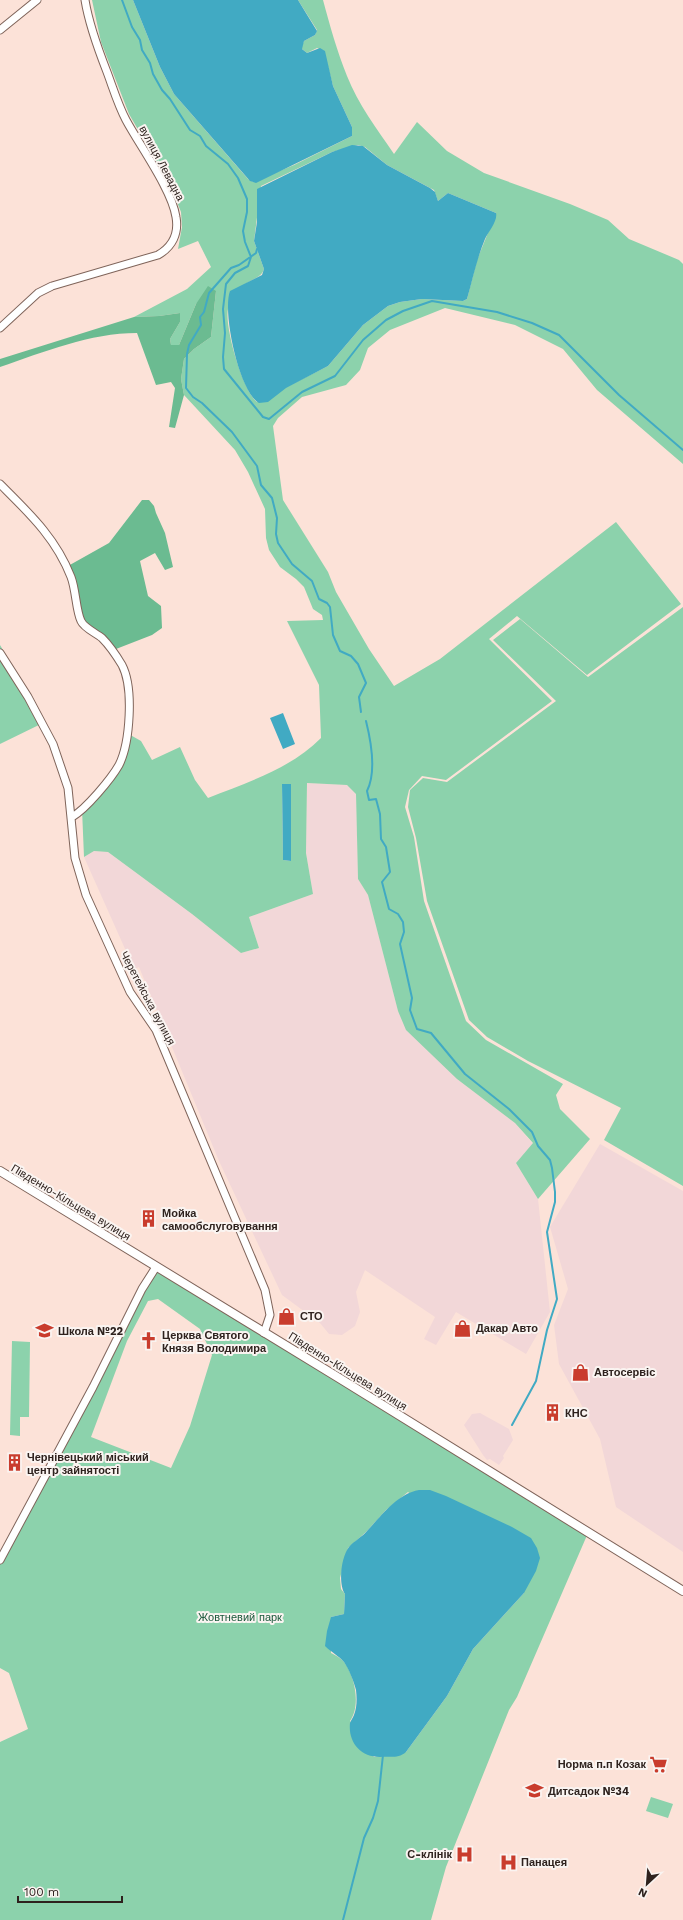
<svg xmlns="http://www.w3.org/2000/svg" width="683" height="1920" font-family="'Work Sans',sans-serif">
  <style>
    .industrial { fill: #f2d7d8 }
    .green { fill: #8cd2ac; fill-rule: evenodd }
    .forest { fill: #6bbb91 }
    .water { fill: #41aac3 }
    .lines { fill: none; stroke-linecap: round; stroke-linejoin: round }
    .stream { stroke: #41aac3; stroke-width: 2 }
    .minor-casing { stroke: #7f645a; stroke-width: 9 }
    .major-casing { stroke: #7f645a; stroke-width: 10 }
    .minor { stroke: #fff; stroke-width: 7 }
    .major { stroke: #fff; stroke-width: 8 }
    .labels { text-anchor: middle; stroke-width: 4; stroke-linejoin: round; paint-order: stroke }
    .street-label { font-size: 11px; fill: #2e221e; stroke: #faf4f1 }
    .poi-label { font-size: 11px; font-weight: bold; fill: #2e221e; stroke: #faf4f1; text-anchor: start }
    .park-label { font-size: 11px; fill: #19573a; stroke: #faf4f1 }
  </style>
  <rect width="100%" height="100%" fill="#fce2d8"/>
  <path class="industrial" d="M307,783L347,785L356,794L358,879L368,895L398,1011L457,1079L515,1123L533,1144L516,1163L538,1199L550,1312L526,1354L456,1312L436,1345L424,1339L435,1317L365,1270L356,1292L360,1312L355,1326L342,1335L329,1334L320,1323L282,1295L219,1161L139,967L134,969L84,857L94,851L108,852L192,914L241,953L259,948L249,917L313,894L306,853Z
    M600,1144L683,1191V1552L616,1507L600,1439L559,1364L554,1325L568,1289L550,1227Z
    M480,1413L509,1429L513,1440L503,1456L504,1458L499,1465L490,1459L487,1460L483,1455L464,1425L472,1414Z"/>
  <path class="green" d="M92,0H133L160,67L174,94L248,179L253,182L294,165L352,136V127L333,86L324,51L317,48L307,53L301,48L304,41L315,35L317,30L298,0H323C330,26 337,51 347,76C358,104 377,129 394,154L417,122L447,151L484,173L570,204L608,220L629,239L679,260L683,264V464L597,390L563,349L515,325L445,308L390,330L368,348L360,370L346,385L302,397L278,418L273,426L283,500L328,572L336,592L369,649L394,686L440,659L616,522L681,604L587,675L517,616L489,639L552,701L446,780L422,776L409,790L405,807L414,837L424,901L466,1021L486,1040L563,1084L556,1095L560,1109L590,1139L538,1199L516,1163L533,1143L515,1123L457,1079L406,1030L398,1011L368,895L358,879L356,794L347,785L307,783L306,853L313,894L249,917L259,948L241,953L192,914L108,852L94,851L84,857L82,809L115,772L125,732L141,741L152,760L180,747L195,780L208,798C248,782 290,769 321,738L319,685L287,621L323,620L322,615L313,609L304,587L296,579L280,567L269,550L266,538L265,509L248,472L235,450L184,395L181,379L184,359L194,349L211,337L216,291L196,304L179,345H171L170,339L180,322V313L159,316L134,317L187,289L211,267L198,241L178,249L182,227L181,212L171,187L129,114L101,42ZM358,145L365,147L387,165L434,190L438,201L448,193L496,213L477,260L467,299L463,301L422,299L400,302L388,306L363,325L328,366L257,402C243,392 224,326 228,309C229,303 238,290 243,286C250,279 261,279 264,269L254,241L261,186L332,152ZM282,784H291V861L283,860Z
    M683,607V1186L604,1140L621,1108L528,1061L487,1037L469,1020L427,901L416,838L408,807L410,790L423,778L447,782L556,701L493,640L520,619L588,677Z
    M0,645L45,722L0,744Z
    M156,1267L588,1533L517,1697L509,1710L446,1867L431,1920H0V1742L28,1729L9,1673L0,1668V1560ZM158,1299L200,1329L212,1355L190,1426L171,1468L91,1437L127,1341L148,1301ZM408,1492L524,1593L473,1649L447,1696L406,1752L374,1757L350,1721C361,1706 355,1676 344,1662C341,1658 335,1655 331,1653V1617L344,1614L345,1594L341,1589L340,1578L348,1548L366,1532L386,1510Z
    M12,1341L30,1342L29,1417H20V1436L10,1435Z
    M651,1797L673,1804L668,1818L646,1811Z"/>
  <path class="forest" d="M208,286L216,291L211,337L194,349L184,359L181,379L184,395L175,428L169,427L175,388L171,382L156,385L137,333C90,333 44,352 0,367V359L134,317L159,316L180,313V322L170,339L171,345H179L196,304Z
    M142,500H149L154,506L156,513L165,533L173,567L165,570L155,553L140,561L148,596L161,606L162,628L152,635L116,649L90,630L81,618L68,566L109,543Z"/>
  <path class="water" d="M133,0H298L317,31L315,35L304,41L302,49L307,53L320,48L325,51L333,86L352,127V136L256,183L250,181L174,94L160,67Z
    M352,145L363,146L387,165L430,188L435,192L438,201L448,193L496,213C498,221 488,232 485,239C477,258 473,278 467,299L463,301L422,299L400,302L388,306L363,325L328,366L286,388L268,402L259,403C239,392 222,312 230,291L262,275L264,269L254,241L257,222V189L332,152Z
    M283,713L295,744L283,749L270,718Z
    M282,784H291V861L283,860Z
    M419,1490H430L446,1496L512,1527L531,1538L537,1548L540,1558L536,1571L524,1593L473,1649L447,1696L406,1752C398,1759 390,1756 380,1757C360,1757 348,1742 350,1723C351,1720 353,1718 354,1715C357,1708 357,1698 356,1690C354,1682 349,1669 344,1662C339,1656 331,1652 325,1646L327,1631L331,1617L344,1614L345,1594C338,1584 341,1557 349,1547C354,1541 362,1537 367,1531C382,1515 397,1494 419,1490Z"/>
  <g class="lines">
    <path class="stream" d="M122,0L132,27L140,40L142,50L150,63L153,74L162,90L170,99L190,130L200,136L206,146L228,164L238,178L247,199V212L243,231L245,242L251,257L248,266L235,273L226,284L223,309L225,333L223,357L224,369L263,417L269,419L302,392L335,376L363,340L386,320L403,311L432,301L497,312L532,323L559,335L619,395L683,450
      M257,249L256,253L239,265L231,268L209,293L204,312L200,317L201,325L189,345L187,354L186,388L193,397L202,403L232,432L257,466L261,485L272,498L277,518L276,534L278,543L292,564L312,581L319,599L327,603L330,607L333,635L340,651L351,656L358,664L366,683L359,697L361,712
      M366,721C371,741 377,771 367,791L369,800L376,799L380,814L381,839L386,847L390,872L382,882L389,909L398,914L403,922L404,932L400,944L412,998L410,1010L417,1029L431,1033L465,1074L509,1109L532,1132L538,1146L550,1160L552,1168L555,1192V1202L547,1232L557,1299L547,1330L536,1381L512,1425
      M343,1920L364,1838L373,1818L378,1801L383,1755"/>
    <defs>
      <path id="minor" d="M0,30L37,0
        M0,328L38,293L52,286L158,255C172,247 179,234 176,217C172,190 140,146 126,120C118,105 113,88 107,72C98,49 89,25 85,0
        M0,484C29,513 56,538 71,577C76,590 76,611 81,621C84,628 96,633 102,638C110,646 116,655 122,665C134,688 130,743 119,765C111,779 86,809 72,817
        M0,653L28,697L53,744L68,788L75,858L86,895L130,992L156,1030L265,1290L270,1315L264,1333
        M0,1560L93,1387L142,1289L156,1267"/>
      <path id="major" d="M0,1171L339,1378L683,1591"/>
    </defs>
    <use href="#minor" class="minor-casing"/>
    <use href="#major" class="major-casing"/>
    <use href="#minor" class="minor"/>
    <use href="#major" class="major"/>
  </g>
  <defs>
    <symbol id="building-bare" viewBox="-9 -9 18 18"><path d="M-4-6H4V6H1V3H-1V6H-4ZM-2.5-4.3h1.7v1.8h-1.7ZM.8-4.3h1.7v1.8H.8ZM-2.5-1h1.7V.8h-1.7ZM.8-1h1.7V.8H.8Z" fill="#c93c2d" stroke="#faf4f1" stroke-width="2.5" paint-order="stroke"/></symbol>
    <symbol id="shop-bare" viewBox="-9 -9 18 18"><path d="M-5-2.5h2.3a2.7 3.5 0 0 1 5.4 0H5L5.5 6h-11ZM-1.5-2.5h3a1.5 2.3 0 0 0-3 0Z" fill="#c93c2d" stroke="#faf4f1" stroke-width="2.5" paint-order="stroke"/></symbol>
    <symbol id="school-bare" viewBox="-9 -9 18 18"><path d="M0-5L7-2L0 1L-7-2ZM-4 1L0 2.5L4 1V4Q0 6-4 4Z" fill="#c93c2d" stroke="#faf4f1" stroke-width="2.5" paint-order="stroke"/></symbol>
    <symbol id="church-bare" viewBox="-9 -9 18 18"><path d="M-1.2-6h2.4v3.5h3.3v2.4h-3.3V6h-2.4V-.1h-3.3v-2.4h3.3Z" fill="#c93c2d" stroke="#faf4f1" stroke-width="2.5" paint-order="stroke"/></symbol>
    <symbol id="supermarket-bare" viewBox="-9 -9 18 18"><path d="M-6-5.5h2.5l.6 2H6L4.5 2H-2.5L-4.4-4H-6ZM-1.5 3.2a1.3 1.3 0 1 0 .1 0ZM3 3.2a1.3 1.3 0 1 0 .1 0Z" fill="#c93c2d" stroke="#faf4f1" stroke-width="2.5" paint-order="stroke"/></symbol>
    <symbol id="hospital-bare" viewBox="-9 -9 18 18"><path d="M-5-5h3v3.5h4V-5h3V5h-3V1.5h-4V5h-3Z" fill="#c93c2d" stroke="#faf4f1" stroke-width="2.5" paint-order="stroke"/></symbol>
  </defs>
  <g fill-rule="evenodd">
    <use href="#building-bare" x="136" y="1206" width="25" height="25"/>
    <use href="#shop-bare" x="274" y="1304" width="25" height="25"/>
    <use href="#shop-bare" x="450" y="1316" width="25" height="25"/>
    <use href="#school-bare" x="32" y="1318" width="25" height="25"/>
    <use href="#church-bare" x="136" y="1328" width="25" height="25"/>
    <use href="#shop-bare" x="568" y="1360" width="25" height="25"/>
    <use href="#building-bare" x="540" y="1400" width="25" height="25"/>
    <use href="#building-bare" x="2" y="1450" width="25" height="25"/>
    <use href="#supermarket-bare" x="646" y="1752" width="25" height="25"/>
    <use href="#school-bare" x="522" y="1778" width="25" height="25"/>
    <use href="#hospital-bare" x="452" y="1842" width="25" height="25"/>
    <use href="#hospital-bare" x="496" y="1850" width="25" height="25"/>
  </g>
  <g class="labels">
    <g class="street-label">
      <text transform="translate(162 163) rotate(62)" y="4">вулиця Левадна</text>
      <text transform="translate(148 998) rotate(62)" y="4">Черетейська вулиця</text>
      <text transform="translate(71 1202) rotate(31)" y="4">Південно-Кільцева вулиця</text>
      <text transform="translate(348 1371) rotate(32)" y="4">Південно-Кільцева вулиця</text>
    </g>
    <g class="poi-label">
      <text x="162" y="1217">Мойка<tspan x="162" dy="13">самообслуговування</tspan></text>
      <text x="300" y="1320">СТО</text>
      <text x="476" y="1332">Дакар Авто</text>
      <text x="58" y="1335">Школа №22</text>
      <text x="162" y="1339">Церква Святого<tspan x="162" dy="13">Князя Володимира</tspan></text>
      <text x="594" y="1376">Автосервіс</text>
      <text x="565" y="1417">КНС</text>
      <text x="27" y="1461">Чернівецький міський<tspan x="27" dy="13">центр зайнятості</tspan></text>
      <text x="646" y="1768" text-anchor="end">Норма п.п Козак</text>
      <text x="548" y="1795">Дитсадок №34</text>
      <text x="452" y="1858" text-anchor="end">С-клінік</text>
      <text x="521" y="1866">Панацея</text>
    </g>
    <g class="park-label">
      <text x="240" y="1621">Жовтневий парк</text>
    </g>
  </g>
  <g transform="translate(647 1884) rotate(206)" stroke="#faf4f1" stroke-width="3" paint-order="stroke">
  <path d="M0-3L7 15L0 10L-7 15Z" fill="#2e221e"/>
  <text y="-6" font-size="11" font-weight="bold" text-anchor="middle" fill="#2e221e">N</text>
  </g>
  <path d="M18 1896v6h104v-6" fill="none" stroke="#2e221e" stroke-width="2"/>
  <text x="24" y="1896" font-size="12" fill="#2e221e" stroke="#faf4f1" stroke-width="3" paint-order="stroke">100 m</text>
</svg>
